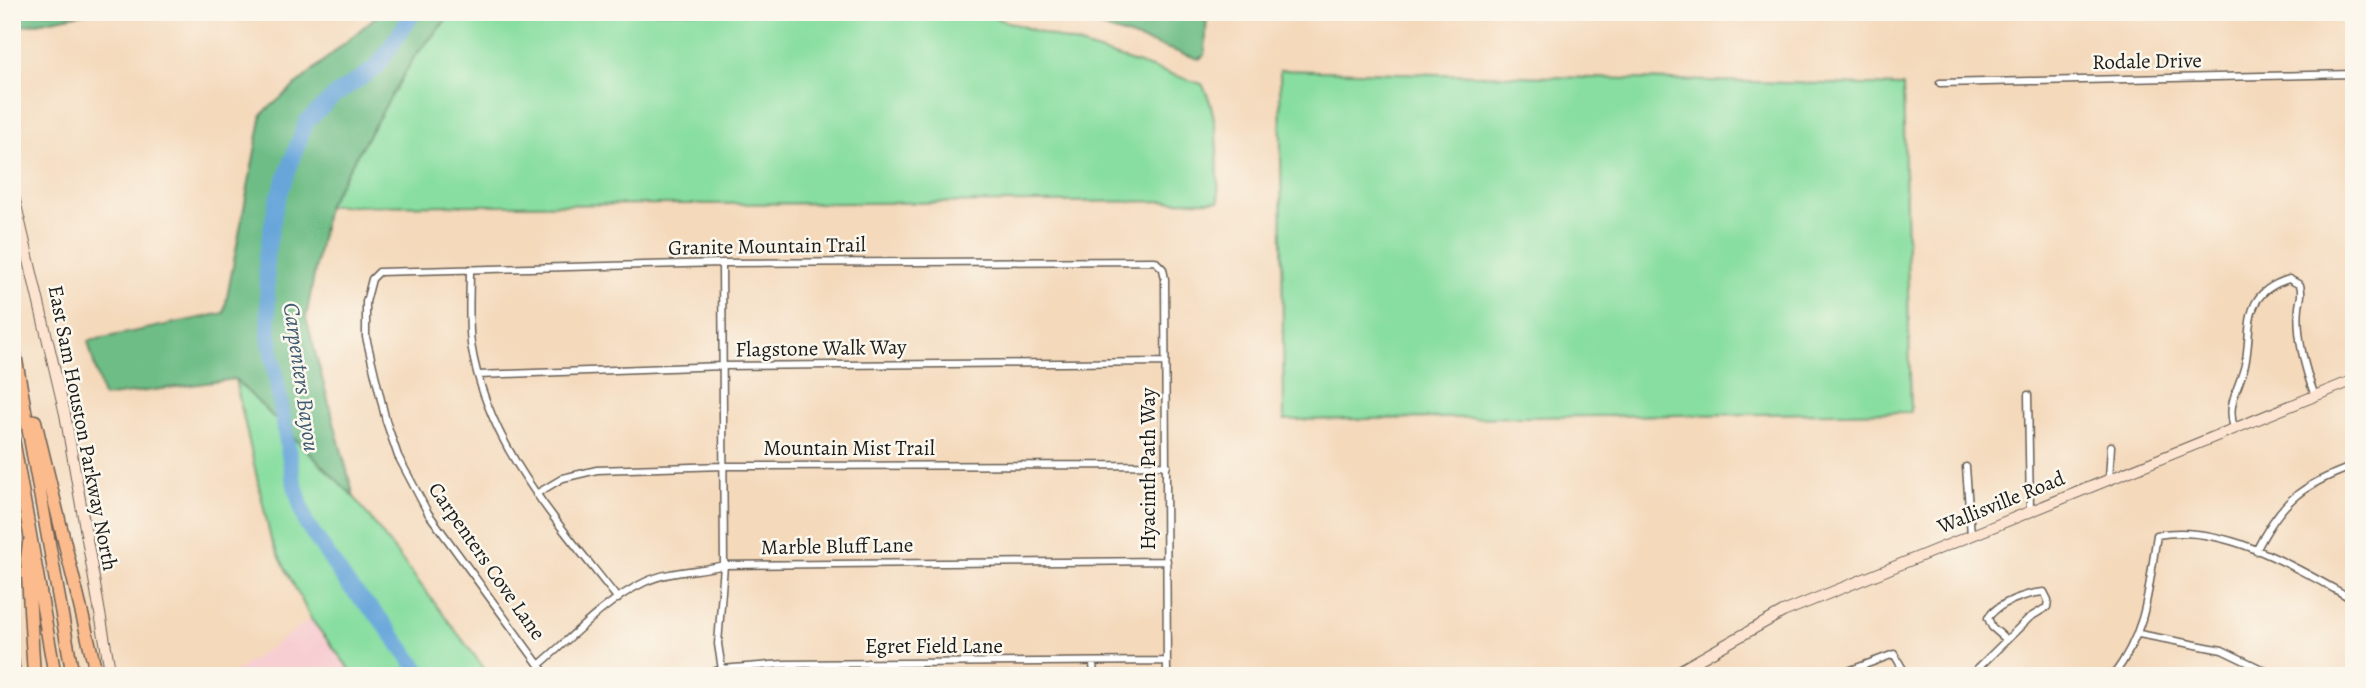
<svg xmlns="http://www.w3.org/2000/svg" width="2366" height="688" font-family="Alegreya,serif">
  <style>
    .built { fill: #f7cfd2 }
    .green { fill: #88dea0; stroke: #527d5e; stroke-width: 2 }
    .forest { fill: #6ebd86; stroke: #456c51; stroke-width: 2 }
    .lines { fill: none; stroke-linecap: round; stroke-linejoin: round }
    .river { stroke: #67a6da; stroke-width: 16 }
    .minor-casing { stroke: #685e54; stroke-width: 9 }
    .secondary-casing { stroke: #685e54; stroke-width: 12 }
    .motorway-casing { stroke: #685e54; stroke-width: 15 }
    .minor { stroke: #fff; stroke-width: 6 }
    .secondary { stroke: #fde4d1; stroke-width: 10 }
    .motorway { stroke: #fbbb8c; stroke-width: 12 }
    .labels { text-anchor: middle; stroke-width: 5; stroke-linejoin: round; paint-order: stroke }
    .street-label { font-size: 21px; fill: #1c1c1c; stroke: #fbf7ec }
    .water-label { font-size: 23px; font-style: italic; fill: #3e5a71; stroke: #fbf7ec }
  </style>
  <rect width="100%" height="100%" fill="#fbf7ec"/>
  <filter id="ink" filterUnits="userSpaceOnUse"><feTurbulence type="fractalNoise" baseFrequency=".0143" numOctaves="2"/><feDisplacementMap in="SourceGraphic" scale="14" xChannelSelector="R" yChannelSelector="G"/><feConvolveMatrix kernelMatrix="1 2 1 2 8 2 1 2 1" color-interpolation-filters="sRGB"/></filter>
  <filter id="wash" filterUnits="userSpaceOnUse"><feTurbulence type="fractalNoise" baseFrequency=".00686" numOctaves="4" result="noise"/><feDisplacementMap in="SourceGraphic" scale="28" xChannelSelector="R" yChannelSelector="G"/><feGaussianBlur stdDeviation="1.57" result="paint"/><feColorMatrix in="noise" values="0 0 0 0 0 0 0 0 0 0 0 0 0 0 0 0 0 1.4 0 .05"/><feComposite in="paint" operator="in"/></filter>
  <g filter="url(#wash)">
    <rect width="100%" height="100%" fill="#f4d9bb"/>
    <path class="built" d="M311,619L355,676H229Z"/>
    <path class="green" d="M453,12H977L1202,84C1221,115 1216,165 1219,201L327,206L414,57Z
      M1280,70L1903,86L1911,412L1284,420Z
      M235,379L354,497L490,676H355L311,619L271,540Z"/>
    <path class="forest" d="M12,12H91L12,28Z
      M381,12H453L414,57L327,206L306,318L354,497L235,379L103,397L88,341L224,313L262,114Z
      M1056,12H1207L1205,55L1199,59Z"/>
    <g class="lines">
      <path class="river" d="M414,12L377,67L334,96L306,122L276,204L266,257L269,336L293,478L306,523L348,585L378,616L423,676"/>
    </g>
  </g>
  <g filter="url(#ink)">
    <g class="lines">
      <defs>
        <path id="minor" d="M1940,83L2354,74
          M722,263L724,565L718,644L723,676
          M470,269C470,294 468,319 471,344C487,446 556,520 618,599
          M478,375L723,366L1165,362
          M2353,380L2354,297
          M2028,395L2030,511
          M2234,428C2226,403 2239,389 2245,365C2253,327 2240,294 2289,279L2300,285C2303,295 2300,298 2299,307C2296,335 2305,370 2315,396
          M1966,467L1971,535
          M2109,479L2111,446
          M536,494L563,478L597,470L724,466L1167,465
          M2256,551C2281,501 2301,485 2354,466
          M2139,634L2222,650L2276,676
          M868,663L869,676
          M1093,663L1094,676
          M539,665C572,637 606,600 645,582C670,570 698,572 724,565L1167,561
          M547,676L428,513L398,456L386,421L366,337V302L372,279L379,272L722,263L1155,261L1163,269L1165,279L1167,676
          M703,676L721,669L784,664L1167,661
          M1835,676L1894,654L1907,676
          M1970,676L2029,618L2047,607L2048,600L2044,592C2027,593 1997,603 1988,618L1992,627L2007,640
          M2113,676C2148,629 2148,590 2157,535C2225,523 2296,568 2354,600"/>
        <path id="secondary" d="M12,188L65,414L111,676
          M12,651L16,676
          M1670,676L1783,612L2354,380"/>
        <path id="motorway" d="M12,338L73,676
          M35,421L97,676
          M12,433L55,676
          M29,543L27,559L34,676"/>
      </defs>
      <use href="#minor" class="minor-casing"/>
      <use href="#secondary" class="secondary-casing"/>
      <use href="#motorway" class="motorway-casing"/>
      <use href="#minor" class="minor"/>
      <use href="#secondary" class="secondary"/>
      <use href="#motorway" class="motorway"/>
    </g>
  </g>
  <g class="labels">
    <g class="street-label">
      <text transform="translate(2147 61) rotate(-1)" y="7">Rodale Drive</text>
      <text transform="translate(767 246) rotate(-1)" y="7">Granite Mountain Trail</text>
      <text transform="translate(821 348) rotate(-1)" y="7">Flagstone Walk Way</text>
      <text transform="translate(83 428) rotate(79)" y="7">East Sam Houston Parkway North</text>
      <text x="849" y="455">Mountain Mist Trail</text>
      <text transform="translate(1148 469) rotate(-90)" y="7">Hyacinth Path Way</text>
      <text transform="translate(2001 502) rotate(-22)" y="7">Wallisville Road</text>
      <text transform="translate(837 546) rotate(-1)" y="7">Marble Bluff Lane</text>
      <text transform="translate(487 561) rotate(55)" y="7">Carpenters Cove Lane</text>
      <text x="934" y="653">Egret Field Lane</text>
    </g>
    <g class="water-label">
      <text transform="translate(302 377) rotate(82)" y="8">Carpenters Bayou</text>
    </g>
  </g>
  <rect width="2366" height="688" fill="none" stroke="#fbf7ec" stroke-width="42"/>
</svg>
